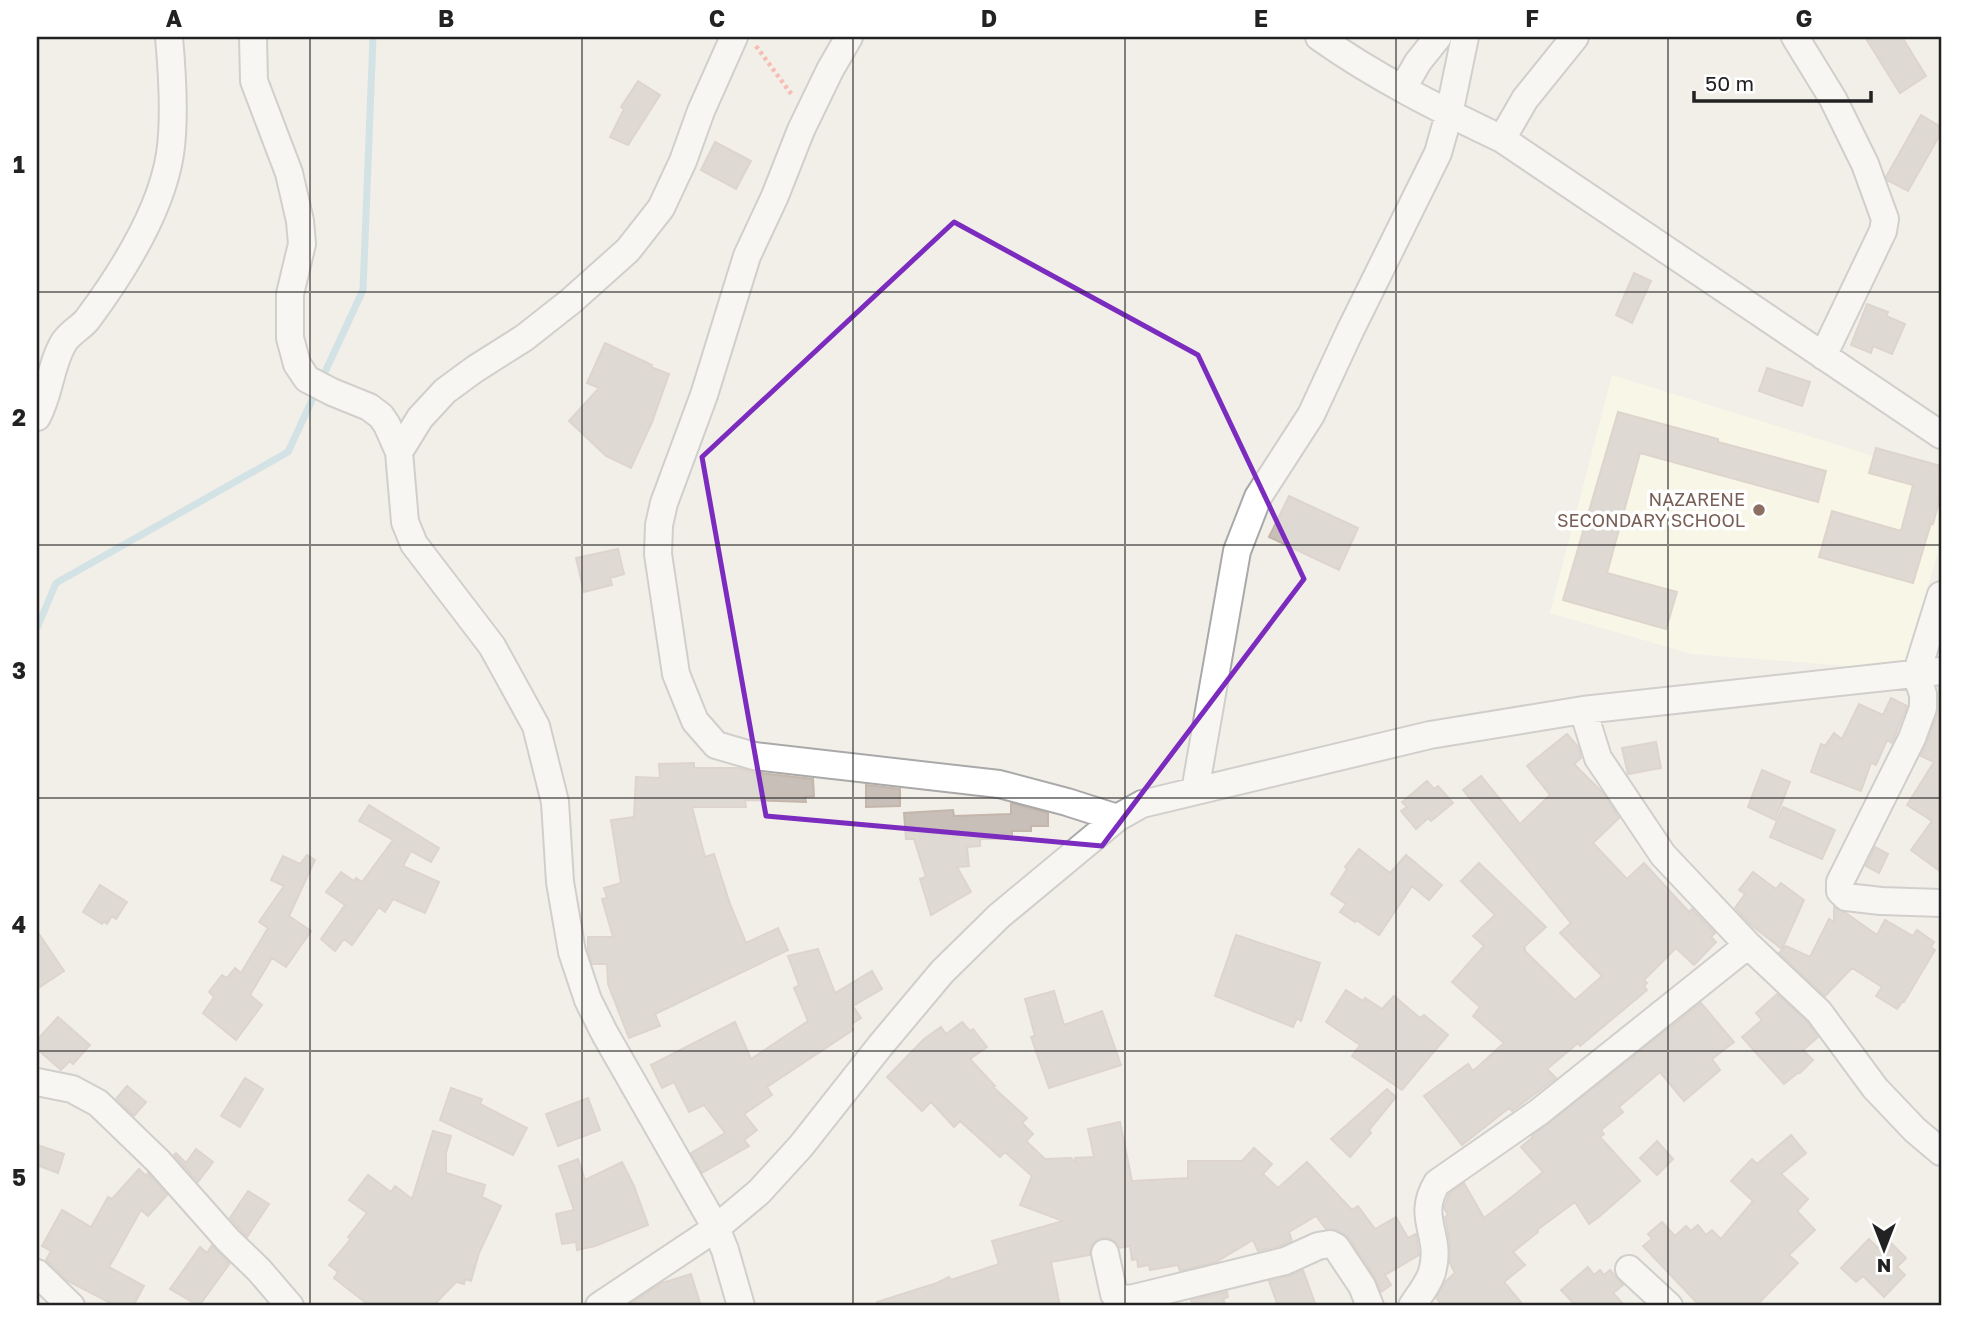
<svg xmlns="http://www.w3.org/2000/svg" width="1978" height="1343" font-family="'Golos Text',sans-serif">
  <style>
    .education { fill: #ffffe5 }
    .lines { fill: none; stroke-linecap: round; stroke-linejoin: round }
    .stream { stroke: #aad3df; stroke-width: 7 }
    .building { fill: #c7bfb8; stroke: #c4b6ab; stroke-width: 2 }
    .minor-casing { stroke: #a9a9a9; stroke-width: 30 }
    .path { stroke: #fa8072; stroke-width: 4.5; stroke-dasharray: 3.5 3.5; stroke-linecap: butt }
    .minor { stroke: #fff; stroke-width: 26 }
    .marked { fill: none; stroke: #7b2cbf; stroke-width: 5; stroke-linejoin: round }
    .grid { fill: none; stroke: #222; stroke-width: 2; stroke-opacity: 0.55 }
    .education-dot { fill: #8d6e63; stroke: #fff; stroke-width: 2.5 }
    .labels { text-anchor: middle; stroke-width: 7; stroke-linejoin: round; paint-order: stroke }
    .education-label { font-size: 18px; fill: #785e54; stroke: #fff; text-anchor: end }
    .neatline { fill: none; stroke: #222; stroke-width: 2.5 }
    .grid-label { font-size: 23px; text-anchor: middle; font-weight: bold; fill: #222 }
  </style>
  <rect width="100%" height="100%" fill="#f2efe9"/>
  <path class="education" d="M1612,375L1941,477V543L1902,670L1692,654L1550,613Z"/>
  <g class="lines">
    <path class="stream" d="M37,628L56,583L288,452L363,290L373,37"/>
  </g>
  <path class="building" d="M1865,37H1902L1926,76L1900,93Z
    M638,81L660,95L628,145L610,137L624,109L621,107Z
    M1921,115L1941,127V133L1908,191L1887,180L1886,177Z
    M715,142L751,161L736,189L701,170Z
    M1634,273L1651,281L1632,323L1616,315Z
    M1867,304L1888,312L1886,316L1905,324L1892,354L1873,346L1871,353L1851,345Z
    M605,343L652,365L651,367L669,374L652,422L631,468L606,456L569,421L599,388L587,383Z
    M1767,368L1810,382L1802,406L1759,391Z
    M1618,412L1718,439V442L1826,471L1818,502L1640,453L1607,573L1677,592L1666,629L1563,600Z
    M1876,448L1941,466V494L1933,524L1931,523L1913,583L1819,557L1832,511L1901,531L1913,485L1869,473Z
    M1289,496L1358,528L1339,570L1269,537Z
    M618,549L624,574L610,578L612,585L584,592L576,558Z
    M1939,687H1941V872L1911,850L1932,821L1907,805L1934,762L1921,756L1938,713Z
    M1891,698L1907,706L1892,743L1887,740L1876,765L1871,763L1861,791L1811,772L1821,744L1825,746L1834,733L1842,739L1859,704L1883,715Z
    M1567,734L1579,748L1581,758L1574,764L1603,793L1619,818L1593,843L1627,879L1644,863L1689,912L1692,909L1715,933L1711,937L1716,942L1694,965L1676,948L1644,980L1647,983L1644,986L1647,990L1580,1046L1578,1043L1547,1069L1556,1078L1512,1111L1509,1108L1462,1145L1424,1096L1468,1064L1473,1071L1504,1043L1473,1016L1480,1007L1452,982L1484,946L1473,936L1495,915L1461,881L1479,863L1546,927L1524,947L1525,949L1524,950L1575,1000L1602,976L1560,933L1571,923L1463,790L1481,776L1520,824L1550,795L1527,766Z
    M1656,742L1661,768L1628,774L1622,748Z
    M694,763V768H739L752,772L813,779L814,796L805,797L806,802L745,800L746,807H692L705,857L714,854L730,904L746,943L778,928L788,950L655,1014L660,1026L629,1038L608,984L607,964H592L588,951V937H613L602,899L607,898L604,888L621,883L611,820L634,817L636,777L660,778L659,764Z
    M1762,770L1790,782L1775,820L1748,807Z
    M1427,781L1434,789L1438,786L1453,803L1431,821L1428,818L1416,829L1401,811L1407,807L1402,802Z
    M866,785L900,789V806L866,807Z
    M1011,803L1048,813V826H1031V831H1012V839H980V846L967,847L969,866L957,867L971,892L931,915L920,879L926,877L914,839H906L904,813L953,810L954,816L1011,814Z
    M369,805L439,848L431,862L411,851L403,866L439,882L425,913L393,899L385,912L379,907L352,945L344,939L335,951L321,939L345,905L326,892L341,872L354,881L356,878L362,882L393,840L359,821Z
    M1783,807L1835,830L1822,859L1770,837Z
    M1875,847L1888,854L1879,873L1866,866Z
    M1359,849L1390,873L1406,855L1442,885L1429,900L1412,886L1379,935L1356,920L1355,922L1340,912L1346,904L1331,894L1347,869L1345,867Z
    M307,855L315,860L289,916L311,931L286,967L272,958L250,995L262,1005L236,1040L203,1013L214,997L209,992L222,975L227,978L235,968L241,973L268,928L259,922L284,886L271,880L283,856L300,864Z
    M1753,872L1776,889L1781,883L1804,900L1782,949L1751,925L1735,908L1745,894L1739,890Z
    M100,885L127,902L116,919L112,916L107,924L104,921L102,924L83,912Z
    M1834,907L1846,913L1877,935L1885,920L1913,936L1917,930L1934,942L1931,947L1935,950L1904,1002L1903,1001L1897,1009L1876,996L1882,987L1852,968L1825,996L1779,953L1786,946L1810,957L1829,919L1834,922Z
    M37,931L64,971L37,989Z
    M1236,935L1320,963L1301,1021L1297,1018L1293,1027L1215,996Z
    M818,949L835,993L872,971L882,989L853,1006L861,1018L850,1025L853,1030L767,1087L772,1095L744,1114L757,1130L744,1140L749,1146L702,1173L691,1153L725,1133L704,1105L689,1112L674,1082L662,1088L651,1065L735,1022L751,1059L808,1021L794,988L799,985L788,956Z
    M1346,990L1363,1001L1365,998L1382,1009L1394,996L1420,1018L1424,1015L1448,1035L1402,1090L1352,1056L1360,1045L1326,1022Z
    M1054,991L1064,1025L1102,1011L1121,1065L1049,1088L1031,1037L1035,1036L1025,999Z
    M1777,994L1807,1022L1818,1037L1803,1050L1813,1060L1800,1073L1799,1072L1784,1084L1742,1037L1762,1020L1756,1013Z
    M1701,1003L1734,1042L1712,1059L1720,1070L1684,1101L1660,1072L1619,1107L1623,1112L1601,1130L1604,1134L1600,1137L1640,1181L1600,1216L1589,1224L1575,1202L1537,1230L1538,1232L1513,1252L1525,1265L1504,1282L1524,1306H1443L1436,1298L1446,1281L1455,1273L1450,1263V1244L1445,1217L1448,1215L1444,1208L1449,1194L1464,1183L1484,1218L1509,1199L1543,1172L1521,1147L1533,1137L1532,1136Z
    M58,1017L90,1045L73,1064L70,1061L61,1070L37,1049V1040Z
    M962,1022L970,1031L973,1029L987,1047L970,1059L995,1086L993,1087L1027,1118L1022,1123L1033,1134L1026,1141L1045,1159L1071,1158L1077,1164L1075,1158L1094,1157L1088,1129L1120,1122L1132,1181L1188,1178V1161H1242L1254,1148L1272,1164L1263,1174L1278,1188L1307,1162L1352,1210L1358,1206L1375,1229L1396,1217L1408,1238L1416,1234L1419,1255L1385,1275L1391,1285L1381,1292L1375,1277L1349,1238L1337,1230L1326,1229L1316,1216L1289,1232L1292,1241L1280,1246L1258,1251L1253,1240L1216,1262L1180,1271L1178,1265L1150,1270L1149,1265L1138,1267L1137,1259L1132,1260L1130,1246L1119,1248L1116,1242L1110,1238H1101L1094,1242L1090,1248V1255L1051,1262L1060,1306H877V1302L937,1283L949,1277L951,1280L999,1264L992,1241L1063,1221L1020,1205L1032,1176L1005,1152L1000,1157L960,1121L954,1127L931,1102L922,1111L887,1077L924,1039L941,1027L946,1034Z
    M245,1078L263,1089L240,1127L221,1116Z
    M127,1086L146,1102L134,1116L116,1099Z
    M451,1088L482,1099L480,1104L527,1128L513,1155L440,1120Z
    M1387,1089L1396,1097L1369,1130L1371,1133L1350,1157L1331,1139Z
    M588,1098L600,1130L558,1146L546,1114Z
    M433,1131L451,1136L446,1153V1173L485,1185L482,1197L501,1206L479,1253L471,1281L465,1279L464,1284L456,1282L433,1306H370L334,1278L338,1272L329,1265L351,1239L348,1237L367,1213L349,1200L368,1175L391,1192L395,1186L412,1199Z
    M1791,1135L1806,1153L1781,1174L1808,1199L1797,1211L1815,1230L1789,1255L1798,1263L1756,1306H1700L1643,1246L1652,1239L1648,1234L1662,1222L1675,1236L1686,1226L1691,1231L1698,1225L1706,1235L1712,1230L1721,1239L1753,1201L1731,1181L1752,1159L1757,1164Z
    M1657,1141L1673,1159L1657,1175L1640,1158Z
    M37,1145L64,1154L58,1173L37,1165Z
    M196,1149L213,1162L198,1182L174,1155L176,1153L186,1163Z
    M578,1159L585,1180L622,1162L634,1186L648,1225L595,1246L577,1250L576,1242L562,1244L556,1214L574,1210L559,1166Z
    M139,1169L146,1176L148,1173L167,1195L148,1216L141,1210L109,1267L144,1286L133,1306H116L68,1281L46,1260L51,1251L42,1246L62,1210L91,1227L108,1197L112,1199Z
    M248,1191L269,1204L247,1237L230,1218Z
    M1869,1239L1878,1248L1887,1239L1906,1258L1897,1267L1905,1275L1884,1297L1863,1276L1856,1282L1841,1268Z
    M212,1245L230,1263L199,1306L170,1289L200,1247L207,1253Z
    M1588,1267L1594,1275L1600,1270L1604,1275L1610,1270L1623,1285L1613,1293L1625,1306H1576L1561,1290Z
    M1303,1270L1316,1306H1278L1269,1281L1289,1276Z
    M691,1274L701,1306H627L662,1283Z
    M1227,1292L1228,1297L1223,1299L1226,1306H1193L1191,1300Z"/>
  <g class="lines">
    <defs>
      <path id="minor" d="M253,37L254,81L289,173L300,221L302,244L290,294V338L297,364L307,379L332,392L369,407L381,416L387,425L399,452L405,522L414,544L492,646L536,726L555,802L560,882L572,952L588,1000L605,1034L716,1228L725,1250L741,1306
        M849,37L830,70L801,130L775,196L747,256L704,395L664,503L659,525L658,554L676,674L695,721L716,745L754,756L999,784L1067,802L1117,818
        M1319,37C1375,77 1439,109 1502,139L1941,435
        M1795,37L1833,99L1865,164L1885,219L1883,231L1823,356
        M1403,88L1418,62L1438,37
        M1502,139L1525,99L1575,37
        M37,417C50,394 50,365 64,342C70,333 80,328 87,320C122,273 161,212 170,154C175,121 172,70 169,37
        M399,452L420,418L445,391L475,369L524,338L571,301L628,250L661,208L683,161L701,111L734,37
        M1941,595L1916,675L1923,694V708L1912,738L1840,882V891L1846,897L1881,901L1941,903
        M1583,710L1598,758L1663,855L1748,945L1819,1012L1875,1088L1915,1130L1941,1152
        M1195,791L1237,551L1258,497L1311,415L1350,331L1438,153L1449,114L1465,37
        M37,1082L72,1089L98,1103L158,1161L228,1240L259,1270L290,1306
        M1105,1253L1114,1294L1122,1298L1130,1299L1285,1261L1318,1246L1330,1244L1336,1247L1362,1286L1370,1306
        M1629,1269L1669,1306
        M37,1273L71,1306
        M599,1306L716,1228L759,1192L801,1146L880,1046L942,972L999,916L1117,818L1142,804L1430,735L1583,710L1941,671
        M1412,1306C1419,1295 1431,1281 1433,1268C1441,1234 1416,1217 1437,1183L1539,1112L1748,945"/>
    </defs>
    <use href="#minor" class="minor-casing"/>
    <path class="path" d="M756,46L792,95"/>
    <use href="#minor" class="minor"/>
  </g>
  <path d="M0 0H1978V1343H0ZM954,222L1198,355L1304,579L1102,846L766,816L702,457Z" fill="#f2efe9" fill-opacity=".55" fill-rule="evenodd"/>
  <path class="marked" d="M954,222L1198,355L1304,579L1102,846L766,816L702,457Z"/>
  <path class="grid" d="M310,37V1306M582,37V1306M853,37V1306M1125,37V1306M1396,37V1306M1668,37V1306M37,292H1941M37,545H1941M37,798H1941M37,1051H1941"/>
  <circle class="education-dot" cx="1759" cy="510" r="7"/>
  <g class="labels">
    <g class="education-label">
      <text x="1745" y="506">NAZARENE<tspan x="1745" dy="21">SECONDARY SCHOOL</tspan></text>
    </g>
  </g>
  <rect width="1978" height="1343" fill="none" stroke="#ffffff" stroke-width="77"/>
  <g transform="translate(1884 1249) rotate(180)" stroke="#ffffff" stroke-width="5" paint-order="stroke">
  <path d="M0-5L12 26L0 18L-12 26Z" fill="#222222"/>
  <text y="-10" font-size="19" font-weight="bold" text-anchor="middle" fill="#222222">N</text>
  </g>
  <path d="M1694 91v10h177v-10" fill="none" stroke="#222222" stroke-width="3.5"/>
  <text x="1705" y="91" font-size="21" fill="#222222" stroke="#ffffff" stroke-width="5" paint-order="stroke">50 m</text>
  <rect x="38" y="38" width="1902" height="1266" class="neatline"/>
  <g class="grid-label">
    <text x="174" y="27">A</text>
    <text x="446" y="27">B</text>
    <text x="717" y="27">C</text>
    <text x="989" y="27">D</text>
    <text x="1261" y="27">E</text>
    <text x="1532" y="27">F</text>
    <text x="1804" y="27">G</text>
    <text x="19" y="173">1</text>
    <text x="19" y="426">2</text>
    <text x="19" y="679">3</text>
    <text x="19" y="933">4</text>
    <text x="19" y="1186">5</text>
  </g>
</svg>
